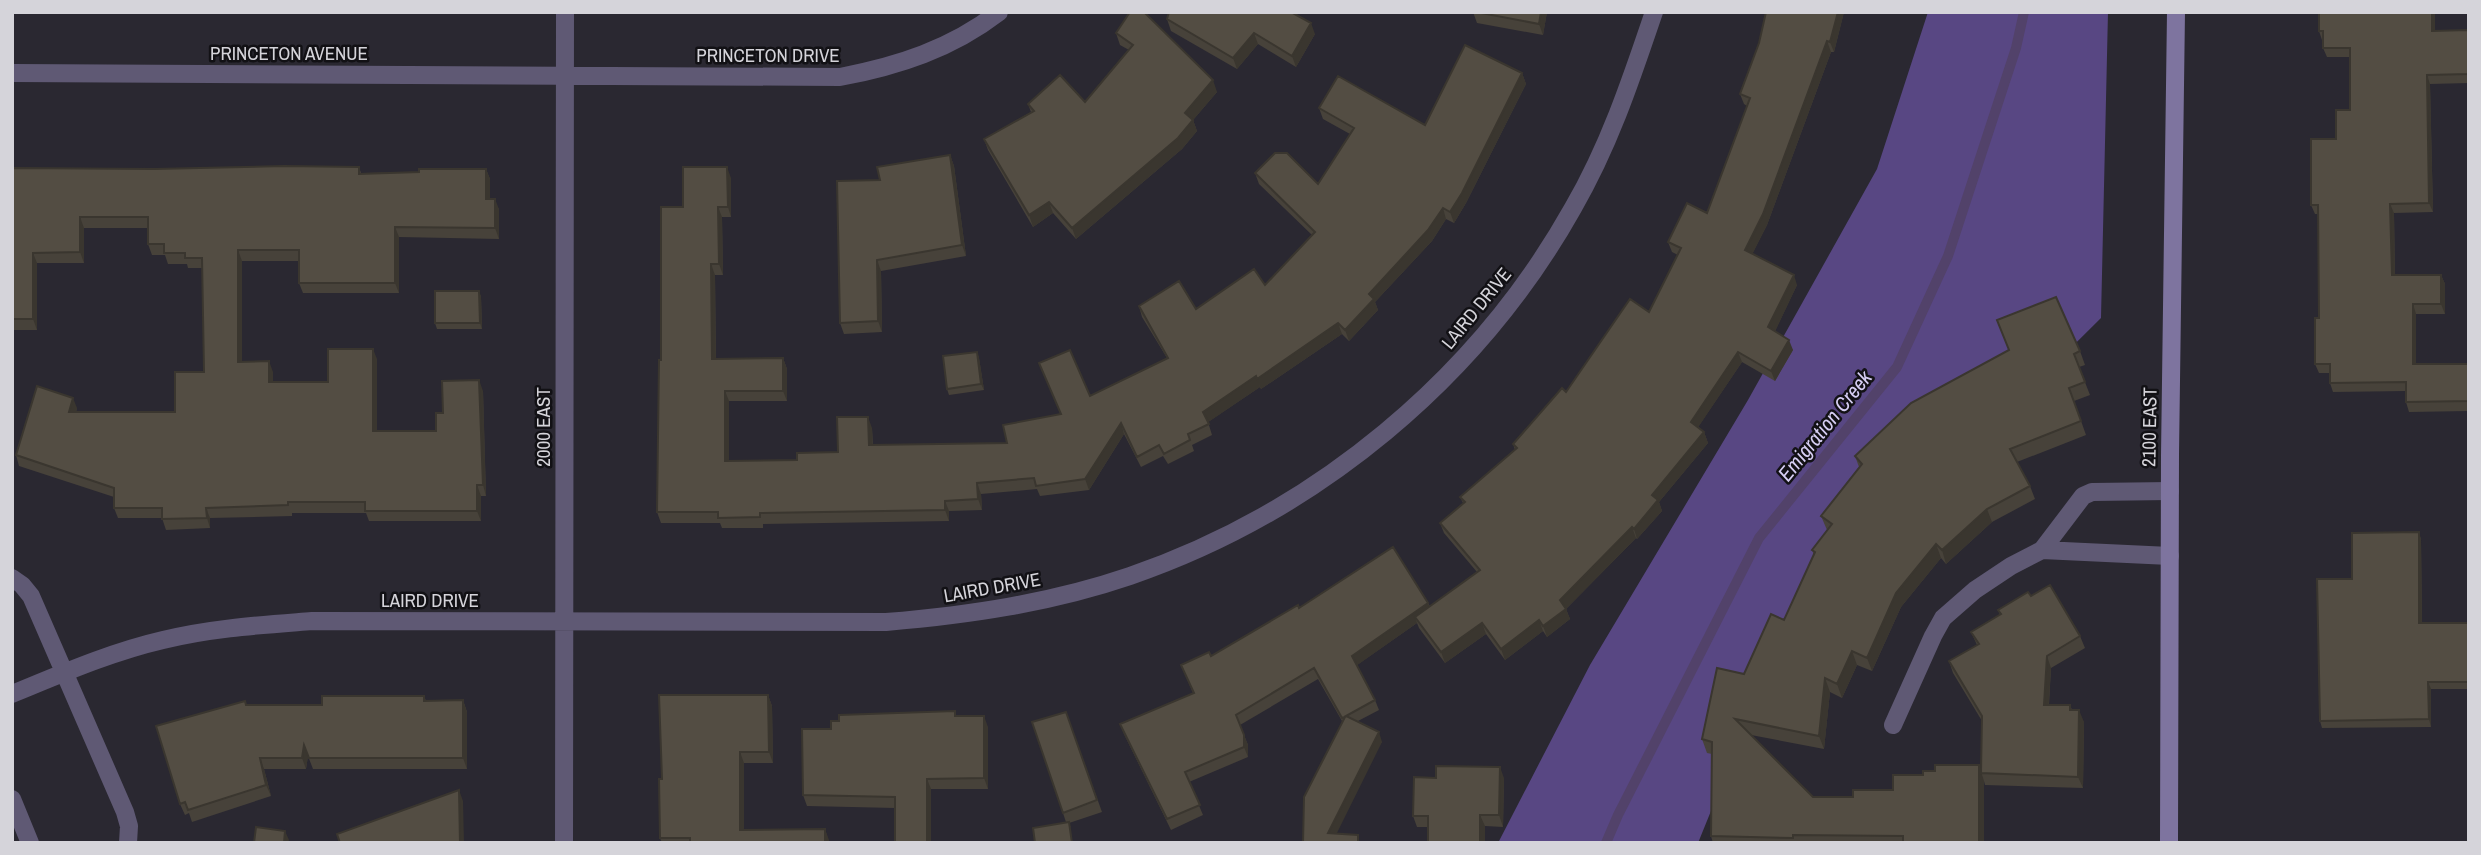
<svg xmlns="http://www.w3.org/2000/svg" width="2481" height="855" font-family="'Archivo Narrow',sans-serif">
  <style>
    .forest { fill: #584783 }
    .lines { fill: none; stroke-linecap: round; stroke-linejoin: round }
    .stream { stroke: #52426a; stroke-width: 10 }
    .street { stroke: #5f5974; stroke-width: 18 }
    .secondary { stroke: #7e749f; stroke-width: 18 }
    .wall { fill: #47423a }
    .shaded-wall { fill: #3a362f }
    .building { fill: #534d43; stroke: #3a362f; stroke-width: 2 }
    .labels { text-anchor: middle; stroke-width: 5; stroke-linejoin: round; paint-order: stroke }
    .street-label { font-size: 19px; fill: #d5d4da; stroke: #121115 }
    .water-label { font-size: 21px; font-style: italic; fill: #d6cef3; stroke: #121115 }
  </style>
  <rect width="100%" height="100%" fill="#2a2831"/>
  <path class="forest" d="M1928,12H2108L2101,318L1946,472L1820,542L1698,843H1498L1590,665L1748,400L1877,169Z"/>
  <g class="lines">
    <path class="stream" d="M1606,843L1618,815L1759,538L1897,367L1948,256L2016,48L2024,12"/>
    <path class="street" d="M12,73L840,77C898,66 951,49 999,12
      M2042,550L2170,556
      M12,578L22,585L31,596L125,812L129,826L128,843
      M12,694C61,674 111,652 163,640C212,628 262,625 312,621L886,622C969,615 1051,603 1130,576C1316,512 1477,379 1573,208C1609,146 1631,80 1654,12
      M1893,725L1933,636L1943,618L1975,590L2011,566L2042,550L2083,496L2092,492L2170,491
      M12,799L30,843
      M564,843L565,12"/>
    <path class="secondary" d="M2169,843L2170,455L2176,12"/>
  </g>
  <path class="wall" d="M1473,12H1547L1543,35L1477,23Z
    M1766,12H1844L1834,52H1831L1767,225L1752,254L1797,285L1775,331L1793,350L1775,381L1742,362L1698,427L1704,432L1708,443L1659,502L1662,511L1637,539L1636,538L1566,609L1570,619L1547,637L1543,631L1505,660L1486,634L1445,663L1419,628L1417,623L1357,665L1375,700L1379,710L1358,721L1382,742L1303,843L1342,721L1318,679L1240,725L1248,745V757L1189,782L1203,815L1171,830L1124,734L1120,724L1193,693L1181,665L1211,656L1428,603L1430,606L1477,572L1444,533L1440,523L1463,503L1460,497L1515,450L1513,444L1649,312L1678,255L1672,252L1668,242L1707,213L1747,106L1744,104L1740,94L1759,43Z
    M2435,12V31L2469,30V83L2430,84L2433,212L2394,213L2395,275H2441L2445,284V314H2416V364H2469V411L2409,412L2406,402V391L2333,392L2330,383V373H2319L2315,364L2319,318V214H2315L2311,205L2336,139L2350,110V57H2327L2323,48V40H2322L2319,31Z
    M1167,19L1315,34L1296,67L1258,44L1237,69L1171,31Z
    M1116,33L1217,92L1193,120L1197,131L1182,149L1076,239L1053,213L1033,227L988,150L984,139L1031,112L1028,104L1085,102L1129,50L1120,45Z
    M1522,73L1526,84L1466,203L1454,223L1446,219L1432,241L1375,302L1378,310L1349,341L1342,334L1261,389L1260,387L1208,422L1212,435L1192,445L1194,451L1168,464L1163,456L1141,467L1124,434L1089,490L1040,496L1037,489L981,494L982,510L949,511V521L763,524V528H722L720,523H661L657,512L661,360L683,207L731,178V217H722L723,275H715L716,359L783,358L787,369V401H729V461L797,460L838,452L872,428L873,445L1007,443L1061,414L1039,363L1090,396L1167,358L1142,317L1139,306L1196,309L1265,285L1312,235L1259,184L1255,173L1318,184L1350,134L1323,119L1319,108L1425,125Z
    M950,155L954,166L966,256L881,271L882,332L844,334L840,323L880,180Z
    M359,167L361,173L419,172L486,169L490,179V199L499,209V239L399,237V293H303L299,283V261H242V362L273,372V382H328L377,359V431H436L443,413L483,391L486,496H481V521H369L366,513H292V516L210,518V528L166,530L162,518H118L114,508V497L19,466L16,455L77,408L76,412H175L204,372L203,268H188L187,264H168L165,255H152L148,244V228H84V263H37V330H12V168L154,169Z
    M479,291L481,297L482,329H437L435,323Z
    M2080,351L2085,365L2079,367L2090,395L2074,401L2086,435L2017,462L2030,486L2035,499L1992,522L1946,564L1941,558L1901,607L1872,671L1857,665L1842,698L1830,692L1824,749L1751,735L1813,797H1853L1893,790L1923,775L1981,770L1982,721L1953,673L1949,661L1977,645L1971,632L2000,615L1998,610L2031,596L2080,636L2085,648L2051,668L2049,705H2070L2072,710L2084,722L2083,788L1985,785L1984,781V843H1713L1711,836L1712,754L1707,753L1702,739L1744,674L1784,620L1814,555L1812,550L1827,530L1821,516L1859,467L1855,456Z
    M977,352L979,358L984,390L949,395L947,389Z
    M2419,532L2421,540L2422,623H2469V689H2431V727L2322,728L2320,721L2352,579Z
    M768,695L772,706L773,763H744V830L825,829L829,843H662L660,838L662,779Z
    M424,696L426,701L463,700L467,712V769H313L308,756L306,769H264L271,796L192,822L189,813L185,815L180,804L246,705H322Z
    M1066,712L1102,812L1069,823L1071,828L1066,822L1032,722Z
    M957,716L988,727V789H931V843L895,808L807,806L803,795L831,729Z
    M1504,778L1503,827L1485,826V843H1428V827H1417L1413,816Z"/>
  <path class="shaded-wall" d="M1541,12H1547L1543,35L1539,24Z
    M1838,12H1844L1834,52L1830,42Z
    M2432,12H2435V40L2432,31Z
    M1311,23L1315,34L1296,67L1292,56Z
    M1254,33L1258,44L1237,69L1233,58Z
    M1827,41L1831,52L1767,225L1749,261L1745,250Z
    M1522,73L1526,84L1466,203L1454,223L1450,212Z
    M2427,75L2430,84L2433,212L2429,203Z
    M1213,80L1217,92L1193,120L1197,131L1182,149L1076,239L1072,228L1185,113Z
    M950,155L954,166L966,256L962,245Z
    M727,167L731,178V217L728,207Z
    M486,169L490,179V209L486,199Z
    M495,199L499,209V239L495,228Z
    M1049,202L1053,213L1033,227L1029,215Z
    M2390,204L2394,213L2395,284L2392,275Z
    M718,207L722,217L723,275L719,264Z
    M1443,208L1446,219L1432,241L1375,302L1378,310L1349,341L1345,330L1369,294Z
    M80,217L84,228V263L80,252Z
    M395,227L399,237V293L395,283Z
    M238,250L242,261V373L238,362Z
    M33,253L37,263V330L33,319Z
    M877,260L881,271L882,332L878,321Z
    M711,264L715,275L716,370L712,359Z
    M1794,275L1797,285L1772,338L1768,327Z
    M2441,275L2445,284V314L2441,304Z
    M479,291L481,297L482,329L480,323Z
    M2413,304L2416,314V373L2413,364Z
    M1338,323L1342,334L1261,389L1257,379Z
    M1789,340L1793,350L1775,381L1771,371Z
    M373,349L377,359V442L373,431Z
    M977,352L979,358L984,390L981,384Z
    M1738,352L1742,362L1695,432L1691,422Z
    M783,358L787,369V401L783,391Z
    M269,361L273,372V393L269,382Z
    M1256,376L1260,387L1207,423L1203,412Z
    M479,380L483,391L486,496L483,485Z
    M725,391L729,401V471L725,461Z
    M73,398L77,408L73,423L69,412Z
    M868,417L872,428L873,455L869,445Z
    M1121,423L1124,434L1089,490L1085,479Z
    M1704,432L1708,443L1659,502L1662,511L1637,539L1634,529L1652,495Z
    M977,483L981,494L982,510L978,499Z
    M477,485L481,496V521L477,511Z
    M945,501L949,511V521L945,510Z
    M206,508L210,518V528L207,518Z
    M1987,509L1992,522L1946,564L1942,550Z
    M1632,527L1636,538L1564,611L1566,609L1570,619L1547,637L1543,626L1560,600Z
    M2419,532L2421,540L2422,631L2419,623Z
    M1936,544L1941,558L1901,607L1872,671L1867,658L1896,593Z
    M1428,603L1432,613L1415,617L1417,623L1356,666L1352,656Z
    M1539,620L1543,631L1505,660L1501,649Z
    M1482,623L1486,634L1445,663L1441,652Z
    M1852,651L1857,665L1842,698L1837,684Z
    M2047,656L2051,668L2048,716L2044,705Z
    M1825,678L1830,692L1824,749L1819,736Z
    M2428,682L2431,689V727L2429,719Z
    M768,695L772,706L773,763L769,752Z
    M463,700L467,712V769L463,758Z
    M2079,710L2084,722L2083,788L2078,777Z
    M984,716L988,727V789L984,778Z
    M1379,732L1382,742L1332,843L1328,833Z
    M1244,735L1248,745V757L1244,747Z
    M304,745L308,756L306,769L302,758Z
    M740,752L744,763V841L740,830Z
    M260,758L264,769L271,796L266,785Z
    M1979,765L1984,781V843H1979Z
    M1500,767L1504,778L1503,827L1499,815Z
    M927,779L931,789V843H927Z
    M459,790L463,801L464,843H460Z
    M1480,815L1485,826V843H1481Z
    M825,829L829,840V843H825Z
    M285,831L289,840L288,843H284Z"/>
  <path class="building" d="M1130,12H1144L1213,80L1185,113L1193,120L1178,138L1072,228L1049,202L1029,215L984,139L1034,111L1028,104L1060,75L1085,102L1133,45L1116,33Z
    M1169,12H1291L1311,23L1292,56L1254,33L1233,58L1167,19Z
    M1476,12H1541L1539,24Z
    M1766,12H1838L1830,42L1827,41L1763,214L1745,250L1794,275L1768,327L1789,340L1771,371L1738,352L1691,422L1704,432L1652,495L1658,500L1634,529L1632,527L1560,600L1566,609L1543,626L1539,620L1501,649L1482,623L1441,652L1415,617L1480,570L1440,523L1465,502L1460,497L1517,448L1513,444L1562,388L1566,392L1630,299L1649,312L1681,248L1668,242L1687,203L1707,213L1750,98L1740,94L1759,43Z
    M2319,12H2432V31L2469,30V74L2427,75L2429,203L2390,204L2392,275H2441V304H2413V364H2469V401L2406,402V382L2330,383V364H2315V318H2319L2318,205H2311V139H2336V110H2350V48H2323V31H2319Z
    M1465,45L1522,73L1462,193L1450,212L1443,208L1428,230L1369,294L1374,299L1345,330L1338,323L1257,379L1256,376L1203,412L1209,424L1188,434L1190,440L1164,454L1159,445L1137,457L1121,423L1085,479L1036,486L1034,478L977,483L978,499L945,501V510L760,513V517L718,518V512H657L659,360H661V207H683V167H727L728,207H718L719,264H711L712,359L783,358V391H725V461L797,460V453L838,452L837,417H868L869,445L1007,443L1003,425L1061,414L1039,363L1070,350L1090,396L1168,358L1139,306L1179,281L1196,309L1254,269L1265,285L1315,232L1255,173L1275,153H1287L1318,184L1354,128L1319,108L1338,76L1425,125Z
    M950,155L962,245L877,260L878,321L840,323L837,181L880,180L877,167Z
    M284,166L359,167V174L419,172V169H486V199H495V228L395,227V283H299V250H238V362L269,361V382H328V349H373V431H436V413H443L442,381L479,380L483,485H477V511H365V502H288V505L206,508L207,518L162,519V508H114V488L16,455L37,386L73,398L69,412H175V372H204L202,258H185V253H164V244H148V217H80V252L33,253V319H12V168L154,169Z
    M435,291H479L480,323H435Z
    M2056,297L2080,351L2074,354L2085,382L2069,388L2081,421L2010,449L2030,486L1987,509L1942,550L1936,544L1896,593L1867,658L1852,651L1837,684L1825,678L1819,736L1735,719L1813,797H1853V790H1893V775H1923V771H1935V765H1979V843H1903V836L1793,835V838L1711,836L1712,742L1702,739L1717,668L1744,674L1771,614L1784,620L1815,552L1812,550L1832,524L1821,516L1862,464L1855,456L1911,403L2009,350L1997,320Z
    M977,352L981,384L947,389L943,356Z
    M2419,532V623H2469V682H2428L2429,719L2320,721L2317,579H2352V533Z
    M1393,547L1428,603L1352,656L1375,700L1346,716L1379,732L1328,833L1358,835V843H1303L1304,797L1345,717L1342,718L1314,668L1236,715L1244,735V747L1185,772L1200,805L1167,819L1120,724L1194,693L1181,665L1209,652L1211,656L1298,605L1299,608Z
    M2050,585L2080,636L2047,656L2044,705H2070V710H2079L2078,777L1981,773L1982,716L1949,661L1979,644L1971,632L2001,614L1998,610L2028,592L2031,596Z
    M659,695H768L769,752H740V830L825,829V843H690V838H660L659,779H662Z
    M322,696H424V701L463,700V758H309L304,745L302,758H260L266,785L188,810L185,802L180,804L156,726L245,701L246,705H322Z
    M955,711V716H984V778L927,779V843H895V797L803,795L802,729H831V721H839V715Z
    M1066,712L1097,800L1063,813L1032,722Z
    M1436,766L1500,767L1499,815H1480V842L1428,843V816H1413L1414,777L1436,778Z
    M459,790L460,843H340L337,834Z
    M1069,822L1072,843H1035L1033,828Z
    M256,827L285,831L284,843H254Z"/>
  <g class="labels">
    <g class="street-label">
      <text x="289" y="60">PRINCETON AVENUE</text>
      <text x="768" y="62">PRINCETON DRIVE</text>
      <text transform="translate(1476 308) rotate(-51)" y="7">LAIRD DRIVE</text>
      <text transform="translate(543 427) rotate(-90)" y="7">2000 EAST</text>
      <text transform="translate(2149 427) rotate(-89)" y="7">2100 EAST</text>
      <text transform="translate(992 587) rotate(-10)" y="7">LAIRD DRIVE</text>
      <text x="430" y="607">LAIRD DRIVE</text>
    </g>
    <g class="water-label">
      <text transform="translate(1825 426) rotate(-51)" y="7">Emigration Creek</text>
    </g>
  </g>
  <rect width="2481" height="855" fill="none" stroke="#d5d4da" stroke-width="28"/>
</svg>
